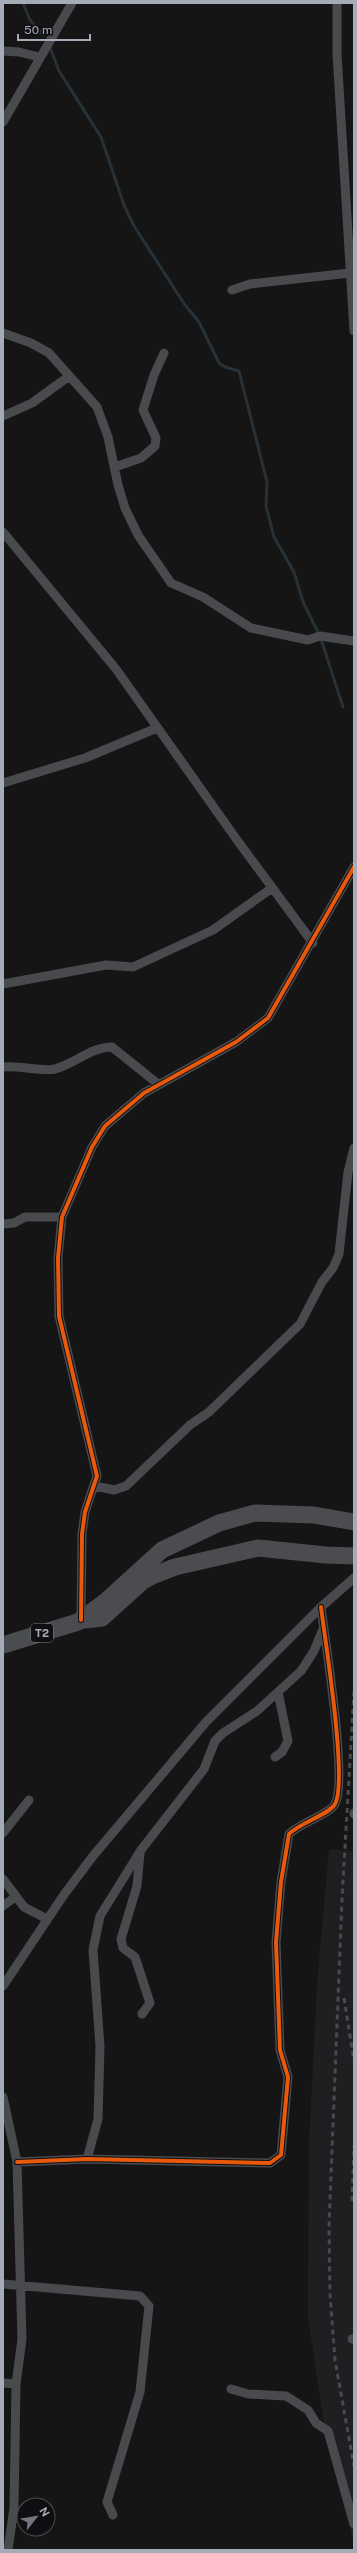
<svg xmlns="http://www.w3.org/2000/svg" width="357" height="2553" font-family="'Public Sans',sans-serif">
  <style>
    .built { fill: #1f1f21 }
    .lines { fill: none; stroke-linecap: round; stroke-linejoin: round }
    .stream { stroke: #273137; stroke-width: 3 }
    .street { stroke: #494a4e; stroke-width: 9 }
    .highway { stroke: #4b4c50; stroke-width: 17 }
    .rail { stroke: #484a4d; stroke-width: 3; stroke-dasharray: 5 4; stroke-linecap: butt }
    .cycleway-casing { stroke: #0f0f11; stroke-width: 6 }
    .cycleway { stroke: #e8590c; stroke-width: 4 }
    .labels { text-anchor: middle; stroke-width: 3.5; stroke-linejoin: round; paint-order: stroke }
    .shield { fill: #0f0f11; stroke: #787c85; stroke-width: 1 }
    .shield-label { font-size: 11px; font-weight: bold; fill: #a5abb7 }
  </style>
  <rect width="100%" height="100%" fill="#151515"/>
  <path class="built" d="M329,1849L354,1851V2544L326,2437L308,2317L309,2144L317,1984Z"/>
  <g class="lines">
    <path class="stream" d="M23,3L30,20L43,35
      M50,47L59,71L101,137L124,205L134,226L185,305L199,322L219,363L225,367L239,371L267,482L266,506L274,537L294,572L303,602L320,636L343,707"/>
    <path class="street" d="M337,3V54L354,331
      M3,51L19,52L39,57
      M3,122L72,3
      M232,290L250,284L350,273
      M3,333L31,343L49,353L97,407L108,437L118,485L125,508L138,535L171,583L203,597L251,628L308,640L320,636L354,641
      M3,416L32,403L68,377
      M115,467L141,458L155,446L156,438L143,410L154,375L164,353
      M3,532L116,669L237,840L313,943
      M3,783L85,758L157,728
      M3,984L106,965L133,967L213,930L272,888
      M3,1067C18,1065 42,1072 55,1069C76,1063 91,1047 112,1047L158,1084
      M3,1224L14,1223L25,1217H62
      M95,1486L114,1490L126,1486L190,1425L209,1412L300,1324L322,1282L333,1268L339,1254L348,1172L354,1148
      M81,1620L82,1534L85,1512L97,1476L59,1316L58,1258L62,1217L92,1147L105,1126L144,1093L236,1042L268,1018L354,867
      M275,1757L282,1752L288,1741L278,1692
      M354,1814V1813
      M3,1833L29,1800
      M140,1853L137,1886L121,1939L123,1948L135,1957L150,2003L142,2014
      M3,1879L24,1907L47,1919
      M3,1906L15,1897
      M3,1986L63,1896L93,1856L206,1722L321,1607L354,1578
      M3,2097L17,2162L22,2339L16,2384L14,2508L8,2550
      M87,2159L98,2119L100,2046L93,1950L100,1916L141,1850L204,1769L215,1741L223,1733L257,1711L301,1671L314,1651L323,1629
      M17,2162L87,2159L270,2163L281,2155L288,2077L280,2050L276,1942L281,1882L289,1834C300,1823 330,1814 335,1804C348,1781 325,1640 321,1607
      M3,2284L140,2296L149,2306L140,2392L107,2502L113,2515
      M352,2339H354
      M3,2383L16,2384
      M231,2389L248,2394L286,2396L308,2410L316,2423L328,2431L354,2524"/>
    <path class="highway" d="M85,1620L102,1618L143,1581L152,1576L175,1567L258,1548L326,1555L354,1556
      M3,1645L78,1622L106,1601L162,1550L219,1523L255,1513L314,1515L354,1522"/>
    <path class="rail" d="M354,1691L342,1899L329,2226L330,2294L335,2360L354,2466
      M344,1998L354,2061
      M352,2201L354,2146"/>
    <defs>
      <path id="cycleway" d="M81,1620L82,1534L85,1512L97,1476L59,1316L58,1258L62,1217L92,1147L105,1126L144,1093L236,1042L268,1018L354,867
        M17,2162L87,2159L270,2163L281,2155L288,2077L280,2050L276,1942L281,1882L289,1834C300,1823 330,1814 335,1804C348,1781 325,1640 321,1607"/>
    </defs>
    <use href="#cycleway" class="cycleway-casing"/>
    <use href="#cycleway" class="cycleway"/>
  </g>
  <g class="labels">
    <rect class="shield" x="31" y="1624" width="22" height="18" rx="3"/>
    <g class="shield-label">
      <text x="42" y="1637">T2</text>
    </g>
  </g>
  <rect width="357" height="2553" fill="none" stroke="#a5abb7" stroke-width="8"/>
  <g transform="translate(36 2517) rotate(59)"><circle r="19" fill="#0f0f11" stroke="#4b4d53"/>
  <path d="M0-3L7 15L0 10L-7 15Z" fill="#73767e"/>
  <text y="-6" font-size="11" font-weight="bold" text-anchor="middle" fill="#a5abb7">N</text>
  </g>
  <path d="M18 34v6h72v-6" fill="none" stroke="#a5abb7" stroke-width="2"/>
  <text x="24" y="34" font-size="12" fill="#a5abb7" stroke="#0f0f11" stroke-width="3" paint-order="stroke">50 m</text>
</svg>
